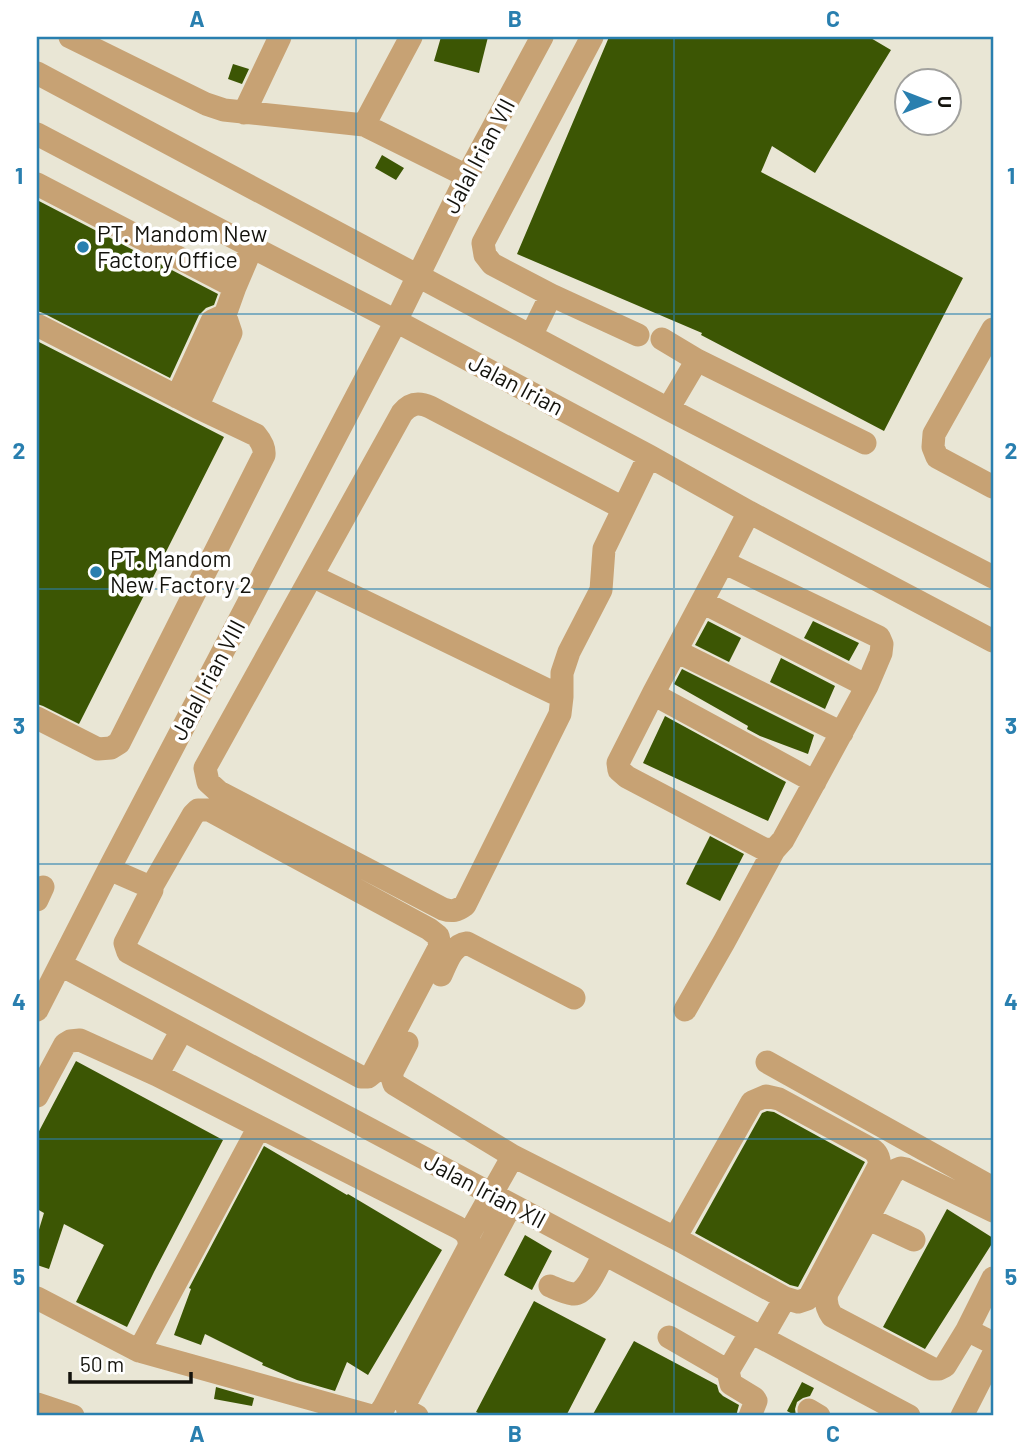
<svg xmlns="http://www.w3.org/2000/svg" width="1030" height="1453" font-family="Barlow,sans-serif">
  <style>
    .building { fill: #3c5604 }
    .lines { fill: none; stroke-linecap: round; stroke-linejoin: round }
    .minor { stroke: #c7a274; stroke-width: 23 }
    .grid { fill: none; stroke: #297faf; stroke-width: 2; stroke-opacity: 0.55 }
    .poi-dot { fill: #297faf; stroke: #fff; stroke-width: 2.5 }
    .labels { text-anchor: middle; stroke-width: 7; stroke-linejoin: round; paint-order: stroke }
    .street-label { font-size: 23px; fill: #14130d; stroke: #fff }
    .poi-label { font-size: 23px; fill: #14130d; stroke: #fff; text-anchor: start }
    .neatline { fill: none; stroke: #297faf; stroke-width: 2.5 }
    .grid-label { font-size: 23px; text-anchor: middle; font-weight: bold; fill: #297faf }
  </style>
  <rect width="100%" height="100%" fill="#e9e6d5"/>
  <path class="building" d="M441,37H488L479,73L434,61Z
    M609,37H869L891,50L815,173L772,146L761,172L963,278L884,431L701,335L702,333L517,254Z
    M233,64L249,69L242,84L228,79Z
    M382,155L404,168L396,180L375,168Z
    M37,200L218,294L214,305L206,308L199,315L170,378L43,313L37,311Z
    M37,341L224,437L79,724L43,706L37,704Z
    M708,621L741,638L729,662L695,645Z
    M813,621L859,643L849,661L804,638Z
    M781,658L835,686L825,709L770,682Z
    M682,669L814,735L808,754L760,736L747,729L748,726L674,684Z
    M665,716L786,782L768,821L643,763Z
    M710,836L744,854L720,901L686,884Z
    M76,1061L223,1140L154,1272L127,1327L76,1302L104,1245L64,1224L49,1269L37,1265V1236L44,1213L37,1209V1135Z
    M767,1111L774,1112L865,1162L798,1287L790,1285L695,1233L762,1113Z
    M264,1146L347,1195L348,1194L442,1250L368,1375L347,1362L335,1391L297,1380L262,1365L263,1363L205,1334L201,1345L174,1335L191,1289L189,1288Z
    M947,1209L993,1238V1242L925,1349L883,1327Z
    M525,1235L552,1251L532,1290L504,1275Z
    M534,1301L606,1339L566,1416H484L476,1412Z
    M634,1341L717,1385L719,1392L723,1396L739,1405L736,1416H592Z
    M802,1382L814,1388L810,1396L803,1398L797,1402L795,1409L796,1416L787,1411Z
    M216,1387L254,1398L252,1406L214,1399Z"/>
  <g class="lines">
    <path class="minor" d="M70,37L206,104L224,110L364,125L411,37
      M37,73L668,409L993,577
      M244,113L280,37
      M364,125L467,176
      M37,134L252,247L396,321L649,456L749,512L993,641
      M37,184L235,287
      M551,295L638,335
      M37,325L197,407L256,435C261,441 265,447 264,455L119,743L111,748L98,749L37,718
      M993,329L934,434L933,447L937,457L993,487
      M531,336L551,295L492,264L485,255L483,243L592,37
      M662,339L697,360
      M177,397L212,321L225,315
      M197,407L231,333L225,315L235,287L252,247
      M668,409L697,360L865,443
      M623,508L430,407C419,402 410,403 402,413L205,768L208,782L219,792L443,909C452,912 457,911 465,905L560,714L562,697V673L569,652L601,590L604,549L649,456
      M723,562L749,512
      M312,576L562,697
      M702,602L867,686
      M676,651L842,733
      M653,694L618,763L619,770L627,777L764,849L774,850L783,840L867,686L881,653L882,644L879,637L723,562L653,694L815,782
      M109,869L148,886L152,890L125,943L128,952L361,1077H368L373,1073L440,946L438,936L429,929L209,810H198L193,815L151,888
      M37,900L43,887
      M61,965L909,1416
      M441,975C447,962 452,945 467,943L574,998
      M37,1010L109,869L396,321L467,176L542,37
      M685,1010L724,942L774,850
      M407,1043L391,1074L394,1084L513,1156L468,1236
      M767,1062L993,1188
      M157,1075L182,1030
      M37,1096L65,1044L70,1041L80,1040L157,1075L457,1227C466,1232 470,1236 469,1247L384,1407L379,1414L372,1416L139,1351L37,1298
      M513,1156L675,1238L785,1298L762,1338
      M993,1211L906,1169L901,1168L896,1170L892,1174L827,1293C825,1301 827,1309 832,1316L933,1369H939L945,1366L967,1330L993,1343
      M869,1219L914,1240
      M675,1238L752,1102L766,1096L779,1099L873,1150C878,1154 880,1160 879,1166L810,1296L807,1299L798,1302L785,1298
      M550,1286C557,1289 565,1293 573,1294C586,1296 598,1265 604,1254
      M967,1330L993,1278
      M669,1337L728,1371
      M139,1351L259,1127
      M37,1404L73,1416
      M809,1410L819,1416
      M417,1416L408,1411L406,1402L511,1205
      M750,1416L756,1401L754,1398L731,1384L728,1371L751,1332
      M962,1416L993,1355"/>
  </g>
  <path class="grid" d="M356,37V1416M674,37V1416M37,314H993M37,589H993M37,864H993M37,1139H993"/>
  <g class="poi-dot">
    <circle cx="83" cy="247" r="7"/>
    <circle cx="96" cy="572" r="7"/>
  </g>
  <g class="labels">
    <g class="street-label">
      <text transform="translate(479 156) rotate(-62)" y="8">Jalal Irian VII</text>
      <text transform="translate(516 385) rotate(28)" y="8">Jalan Irian</text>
      <text transform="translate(208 680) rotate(-62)" y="8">Jalal Irian VIII</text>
      <text transform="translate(485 1191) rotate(28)" y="8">Jalan Irian XII</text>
    </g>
    <g class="poi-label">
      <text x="97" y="242">PT. Mandom New<tspan x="97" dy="26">Factory Office</tspan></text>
      <text x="110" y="567">PT. Mandom<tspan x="110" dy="26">New Factory 2</tspan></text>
    </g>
  </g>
  <rect width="1030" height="1453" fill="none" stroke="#ffffff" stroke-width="77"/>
  <g transform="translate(928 102) rotate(90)"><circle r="33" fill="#ffffff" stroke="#a1a19e" stroke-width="2"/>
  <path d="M0-5L12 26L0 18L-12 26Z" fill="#297faf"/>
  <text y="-10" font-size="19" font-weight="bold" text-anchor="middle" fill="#14130d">U</text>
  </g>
  <path d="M70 1372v10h121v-10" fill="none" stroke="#14130d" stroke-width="3.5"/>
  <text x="80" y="1372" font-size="21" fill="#14130d" stroke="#ffffff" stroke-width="5" paint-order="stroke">50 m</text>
  <rect x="38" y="38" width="954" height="1376" class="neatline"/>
  <g class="grid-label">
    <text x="197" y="27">A</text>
    <text x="515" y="27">B</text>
    <text x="833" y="27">C</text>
    <text x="19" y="184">1</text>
    <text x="1011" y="184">1</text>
    <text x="19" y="459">2</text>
    <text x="1011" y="459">2</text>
    <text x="19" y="734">3</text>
    <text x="1011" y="734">3</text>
    <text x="19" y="1010">4</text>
    <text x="1011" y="1010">4</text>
    <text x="19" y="1285">5</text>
    <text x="1011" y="1285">5</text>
    <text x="197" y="1442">A</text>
    <text x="515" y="1442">B</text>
    <text x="833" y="1442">C</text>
  </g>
</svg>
